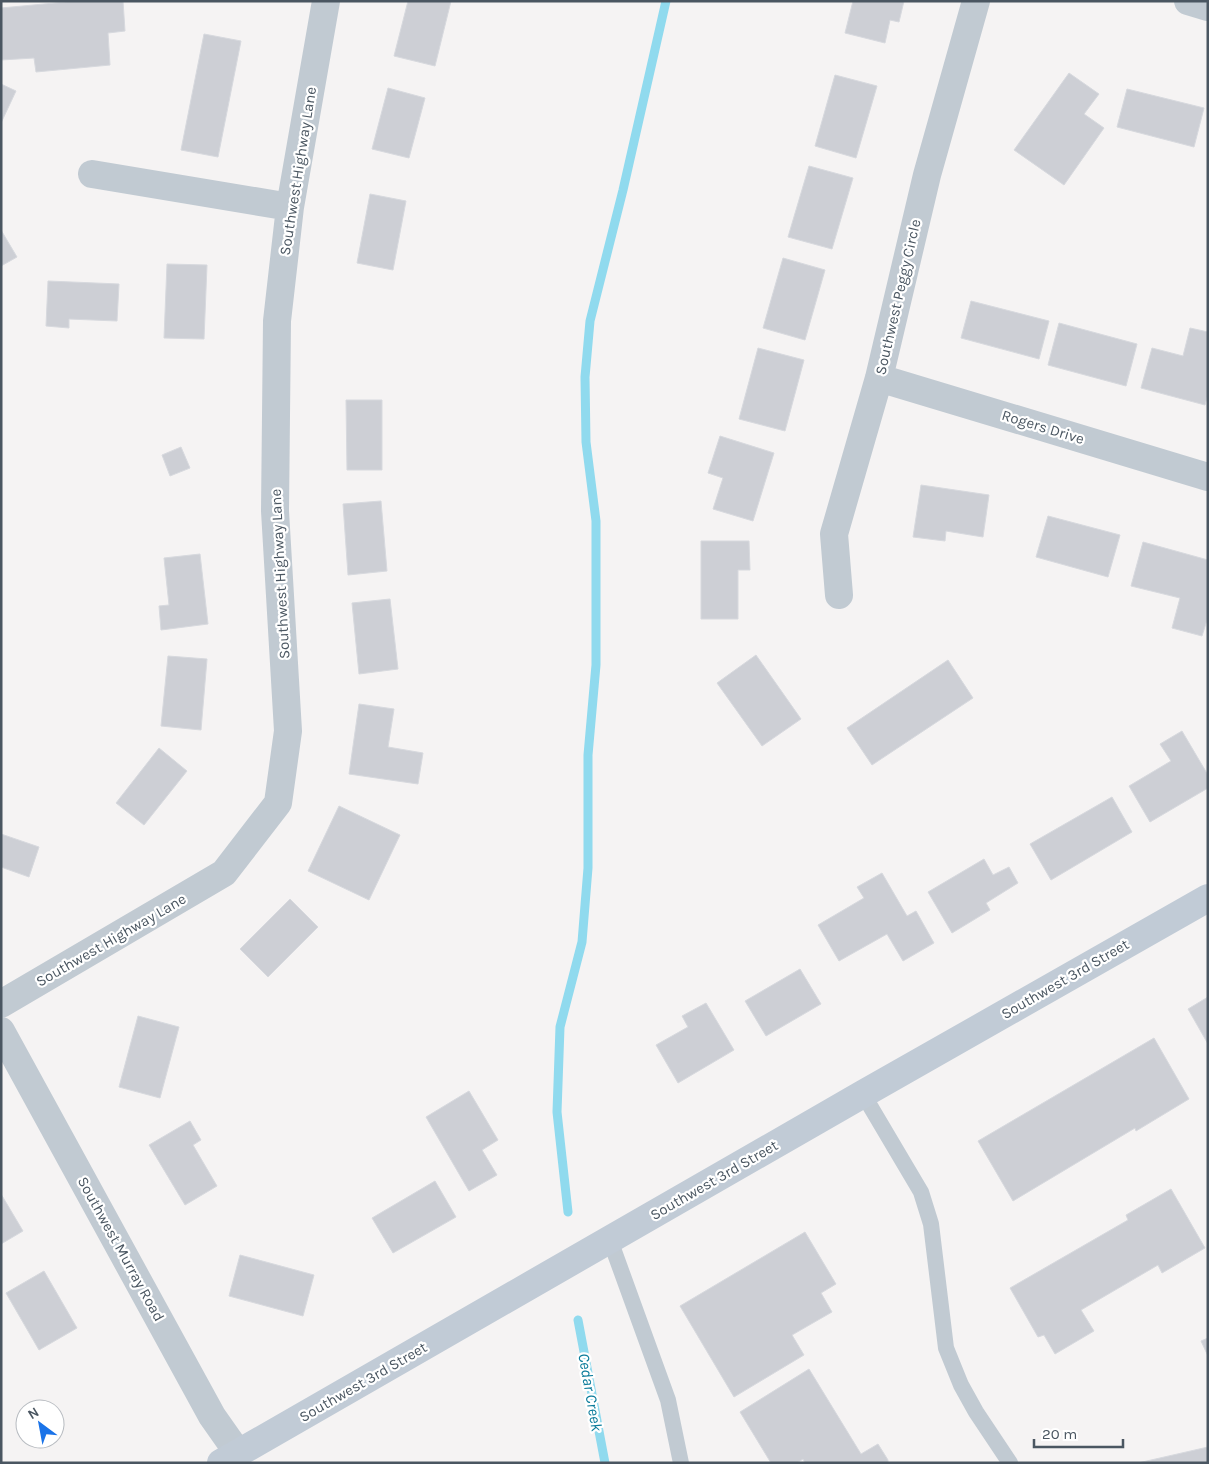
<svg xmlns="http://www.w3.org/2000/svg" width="1209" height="1464" font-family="Karla,sans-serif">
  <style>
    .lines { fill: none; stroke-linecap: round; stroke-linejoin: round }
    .stream { stroke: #90daee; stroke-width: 9 }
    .building { fill: #cdcfd5; stroke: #d7d9de }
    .service { stroke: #c1cad2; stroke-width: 16 }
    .minor { stroke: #c1cad2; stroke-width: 28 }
    .tertiary { stroke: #c1cad2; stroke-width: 28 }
    .secondary { stroke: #c1cbd6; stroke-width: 28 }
    .labels { text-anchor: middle; stroke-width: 4.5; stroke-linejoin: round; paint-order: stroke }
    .street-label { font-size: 15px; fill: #4a5661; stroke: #fff }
    .water-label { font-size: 16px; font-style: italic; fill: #0c7c9b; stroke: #fff }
  </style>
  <rect width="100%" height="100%" fill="#f5f3f3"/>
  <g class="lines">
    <path class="stream" d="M568,1212L557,1112L560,1027L582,942L588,868V755L596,665V521L586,442L585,377L590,321L623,190L666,1
      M578,1320L605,1463"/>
  </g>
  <path class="building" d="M76,1H123L125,31L108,33L110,65L36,72L34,58L1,60V8Z
    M408,1H451L435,66L394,56Z
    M853,1H904L899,22L890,20L885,43L845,33Z
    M204,34L241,41L218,157L181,150Z
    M1069,73L1099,94L1084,114L1104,128L1064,185L1014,150Z
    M835,75L877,86L856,158L815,146Z
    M1,84L16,91L1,123Z
    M388,88L425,98L409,158L372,149Z
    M1127,89L1204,108L1194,147L1117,127Z
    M809,166L853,178L832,249L788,237Z
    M370,194L406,201L393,270L357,263Z
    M1,230L17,257L1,266Z
    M783,258L825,270L805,340L763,328Z
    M167,264L207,265L204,339L164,338Z
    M48,281L119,284L117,321L69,319V328L46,326Z
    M971,301L1049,321L1039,359L961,338Z
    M1059,323L1137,344L1126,386L1048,365Z
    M1190,328L1208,332V394L1205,405L1141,388L1152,348L1183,356Z
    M758,348L804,360L785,431L739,419Z
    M346,400H382V470H347Z
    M720,436L774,453L753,521L713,509L723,478L708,473Z
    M181,447L190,468L170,476L162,455Z
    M921,485L989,495L983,537L946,531L945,541L913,537Z
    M381,501L387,571L348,575L343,504Z
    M1048,516L1120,535L1108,577L1036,557Z
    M701,541H749L750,570H738V619H701Z
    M1143,542L1208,560V617L1202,636L1172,628L1180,598L1131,586Z
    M200,554L208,624L161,630L159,606L169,605L164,558Z
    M390,599L398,669L359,674L352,603Z
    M756,655L801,719L762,746L717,683Z
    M168,656L207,659L201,730L161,726Z
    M948,660L973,698L872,765L847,728Z
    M359,704L394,709L388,747L423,753L418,784L349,774Z
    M1182,731L1208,775V788L1150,822L1129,786L1171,761L1160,744Z
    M159,748L187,771L144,825L116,803Z
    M1112,797L1132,832L1051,880L1030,844Z
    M339,806L400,835L369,900L308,871Z
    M1,834L39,847L29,877L1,867Z
    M984,859L993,875L1009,867L1018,883L986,903L990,910L952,933L928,892Z
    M882,873L907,916L916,911L934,943L903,961L887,934L839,961L818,925L864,898L857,887Z
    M290,899L318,927L268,977L240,949Z
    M800,969L821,1004L766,1036L745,1001Z
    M1208,997V1044L1188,1009Z
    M706,1003L734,1050L678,1083L656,1045L688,1027L682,1016Z
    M138,1016L179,1027L160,1098L119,1087Z
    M1154,1038L1189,1099L1136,1131L1135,1128L1013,1201L978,1141Z
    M469,1091L498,1140L482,1150L497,1175L469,1191L426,1117Z
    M190,1121L201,1140L193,1145L217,1186L185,1205L149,1145Z
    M435,1181L456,1217L393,1253L372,1218Z
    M1171,1189L1205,1248L1162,1273L1158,1265L1081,1310L1094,1331L1055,1354L1044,1335L1038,1337L1010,1288L1128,1220L1126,1215Z
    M1,1194L23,1231L1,1244Z
    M805,1232L836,1284L821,1293L832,1312L792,1335L804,1355L734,1397L680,1306Z
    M240,1255L314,1275L303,1316L229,1296Z
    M44,1271L77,1328L39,1350L6,1293Z
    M1208,1338V1356L1201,1341Z
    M809,1369L861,1454L878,1444L888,1460V1463H805L803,1459L797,1463H771L740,1412Z
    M1208,1447V1463H1138Z"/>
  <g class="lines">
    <path class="service" d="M863,1094L921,1192L931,1224L946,1348L961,1385L976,1412L1010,1463
      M610,1240L668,1400L681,1463"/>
    <path class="minor" d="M1188,1L1208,7
      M92,174L290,207
      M879,378L1208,477
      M839,595L834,534L879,378L927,175L976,1
      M1,1004L224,873L278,803L288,731L275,511L277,321L290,207L326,1"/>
    <path class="tertiary" d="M1,1031L212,1416L238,1453"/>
    <path class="secondary" d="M221,1463L863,1094L1208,898"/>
  </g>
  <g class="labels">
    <g class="street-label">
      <text transform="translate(298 171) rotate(-81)" y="5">Southwest Highway Lane</text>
      <text transform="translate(898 297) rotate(-77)" y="5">Southwest Peggy Circle</text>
      <text transform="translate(1043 427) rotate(17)" y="5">Rogers Drive</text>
      <text transform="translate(280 574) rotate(-93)" y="5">Southwest Highway Lane</text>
      <text transform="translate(111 940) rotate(-30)" y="5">Southwest Highway Lane</text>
      <text transform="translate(1065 979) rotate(-30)" y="5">Southwest 3rd Street</text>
      <text transform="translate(714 1180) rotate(-30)" y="5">Southwest 3rd Street</text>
      <text transform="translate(121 1249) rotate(61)" y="5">Southwest Murray Road</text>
      <text transform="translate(363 1382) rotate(-30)" y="5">Southwest 3rd Street</text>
    </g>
    <g class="water-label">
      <text transform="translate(591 1392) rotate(80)" y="6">Cedar Creek</text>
    </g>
  </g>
  <rect width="1209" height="1464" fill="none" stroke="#4a5661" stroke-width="5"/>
  <g transform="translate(40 1424) rotate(328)"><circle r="24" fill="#ffffff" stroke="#b7bbc0"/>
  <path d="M0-4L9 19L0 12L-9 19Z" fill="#1a73e8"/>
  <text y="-8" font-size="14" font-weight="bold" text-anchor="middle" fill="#4a5661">N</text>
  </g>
  <path d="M1034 1439v8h89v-8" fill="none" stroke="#4a5661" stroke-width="2.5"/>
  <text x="1042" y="1439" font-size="15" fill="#4a5661" stroke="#ffffff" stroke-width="4" paint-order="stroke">20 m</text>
</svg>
